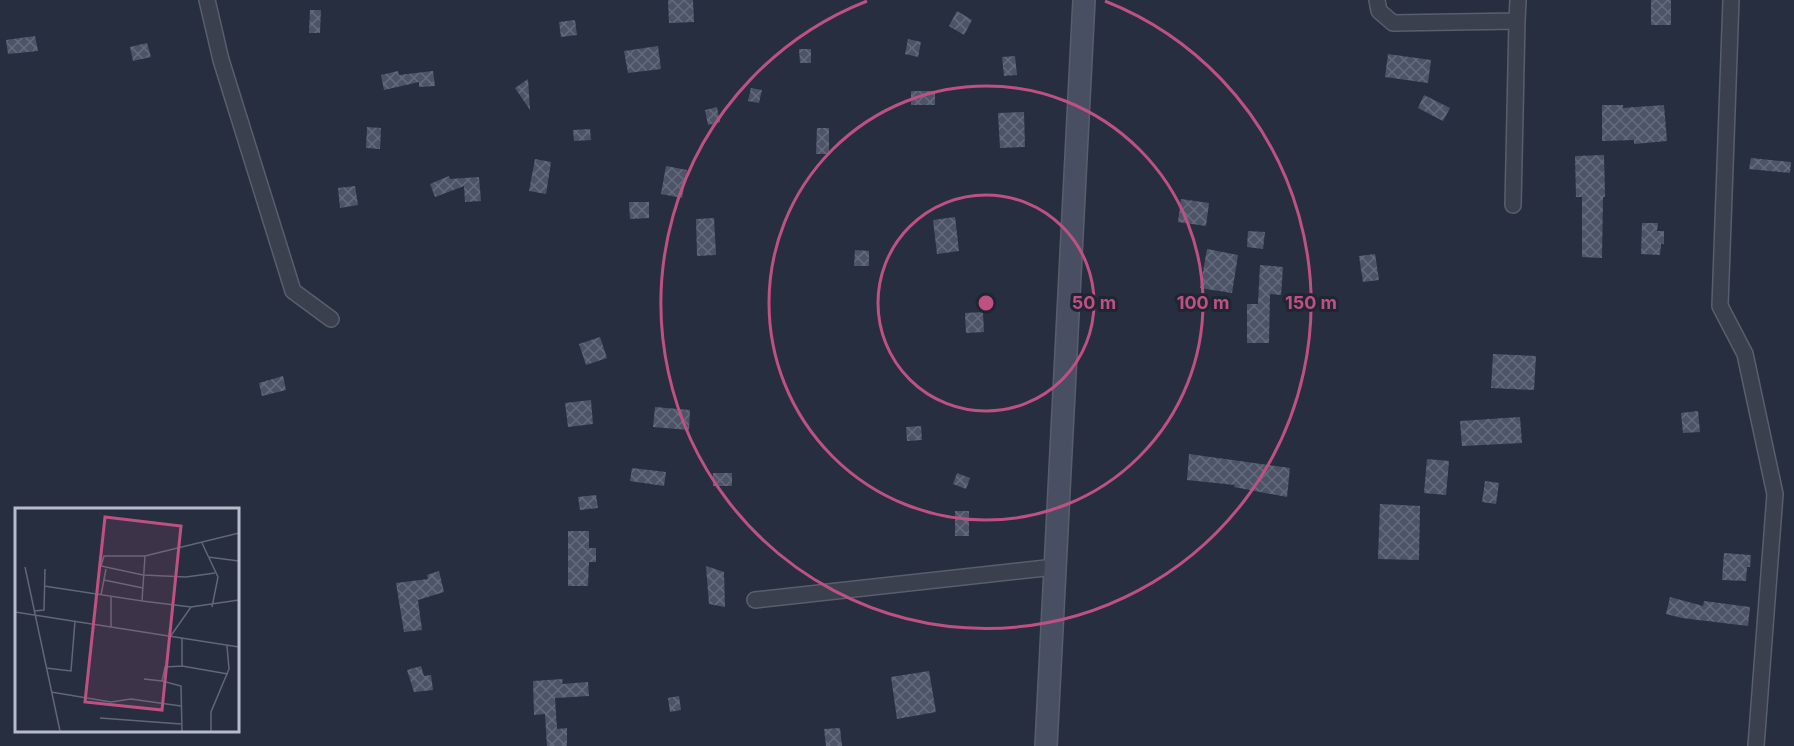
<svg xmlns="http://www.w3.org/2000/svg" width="1794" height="746" font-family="Inter,sans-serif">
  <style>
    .building { fill: url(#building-cross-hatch) }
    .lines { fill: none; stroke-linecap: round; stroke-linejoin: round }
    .minor-casing { stroke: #595e6d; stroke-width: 18 }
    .secondary-casing { stroke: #595e6d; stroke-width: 24 }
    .minor { stroke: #3b404f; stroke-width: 15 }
    .secondary { stroke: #494f62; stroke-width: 21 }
    .ring { fill: none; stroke: #be5182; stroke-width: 3 }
    .inset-road { fill: none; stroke: #616777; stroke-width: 1.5 }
    .view { fill: #be5182; fill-opacity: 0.15; stroke: #be5182; stroke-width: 3 }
    .inset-edge { fill: none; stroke: #b7bcca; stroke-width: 3 }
    .centre { fill: #be5182; stroke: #202534; stroke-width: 3 }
    .ring-label { font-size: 18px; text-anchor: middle; font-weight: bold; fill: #be5182; stroke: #202534; stroke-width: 6; stroke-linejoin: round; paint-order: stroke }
  </style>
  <defs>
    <pattern id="building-cross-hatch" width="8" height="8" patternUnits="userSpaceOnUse" patternTransform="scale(1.5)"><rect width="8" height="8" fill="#4d5468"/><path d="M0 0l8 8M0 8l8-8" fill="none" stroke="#646b7c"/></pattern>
  </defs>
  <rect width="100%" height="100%" fill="#272e3f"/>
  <path class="building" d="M668,0H693L694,22L669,23Z
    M1651,0H1671V25H1651Z
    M310,10H321L320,33H309Z
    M957,11L972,20L964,35L949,26Z
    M575,20L577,35L561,37L559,22Z
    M35,36L38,51L8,54L6,40Z
    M908,39L921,42L918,57L905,54Z
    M147,43L151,57L133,61L130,47Z
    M658,46L661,69L628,73L624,51Z
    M799,49H811V63H800Z
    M1388,54L1431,60L1428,83L1385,77Z
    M1015,56L1017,75L1004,76L1002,57Z
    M398,71L399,75L433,71L435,86L419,87V82L384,90L381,75Z
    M528,79L530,110L515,88Z
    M751,88L762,90L759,103L748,101Z
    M911,91H935V105H911Z
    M1424,95L1450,108L1443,121L1418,108Z
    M1602,105H1623V108L1664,105L1667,141L1634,144V140L1602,141Z
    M717,107L720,122L708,125L705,110Z
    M1024,112L1025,147L1000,148L998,113Z
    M367,127L381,128L380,149L366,148Z
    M817,128H829V154H816Z
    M590,129L591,140L574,141L573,130Z
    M1604,155L1605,197H1603L1602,258L1582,257V197H1576L1575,156Z
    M1751,158L1791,162L1790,173L1749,169Z
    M535,159L551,162L546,194L529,191Z
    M666,166L687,170L682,198L661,194Z
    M449,176L450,179L479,177L481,201L465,202L464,186L435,197L430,184Z
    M355,186L358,205L340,208L338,188Z
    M1181,199L1209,203L1206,226L1178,222Z
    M629,202H649V218L630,219Z
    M955,217L959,251L937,254L933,220Z
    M714,218L716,255L697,256L696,219Z
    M1642,223H1658L1657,231H1664V244H1661L1660,255L1641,254Z
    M1248,231L1265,232L1263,249L1247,247Z
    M1207,249L1238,255L1232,293L1200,288Z
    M855,250L869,251V266H854Z
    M1375,254L1379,280L1363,282L1359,256Z
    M1260,265L1283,267L1281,295L1270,294L1269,343H1247V304H1258Z
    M983,312L984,332L966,333L965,313Z
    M600,337L607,358L586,365L579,344Z
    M1493,354L1536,356L1534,390L1491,388Z
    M283,376L286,390L262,396L259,383Z
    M591,400L593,424L568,427L565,403Z
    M655,407L690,410L689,430L653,427Z
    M1698,411L1700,432L1683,433L1681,413Z
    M1520,417L1522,443L1462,446L1460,421Z
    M921,426L922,440L907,441L906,427Z
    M1189,454L1290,468L1287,497L1234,487L1235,485L1187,480Z
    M1427,459L1449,461L1446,495L1424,493Z
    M632,468L666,472L664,486L630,481Z
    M713,473H732V486H713Z
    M957,473L970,478L966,489L953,484Z
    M1485,481L1499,483L1496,504L1482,502Z
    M596,495L598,508L580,510L578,497Z
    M1380,504L1420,506L1419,560L1378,559Z
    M955,511H969V536H955Z
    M568,531H589V548H596V562H589L588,586H568Z
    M1724,553L1751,555L1750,567H1747L1746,581L1722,580Z
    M706,566L724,572L725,607L709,604Z
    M439,571L444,592L418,600L422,630L404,632L396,583L428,579L427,575Z
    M1670,597L1703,606L1704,601L1750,607L1748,626L1682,618L1666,614Z
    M421,666L424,676L431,675L433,690L414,692L407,670Z
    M929,671L936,712L897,719L891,677Z
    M563,679L562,684L588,682L589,696L555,698L557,729L567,728V746H547L545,714L534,715L533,681Z
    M679,696L681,710L670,712L668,698Z
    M840,728L842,746H826L824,729Z"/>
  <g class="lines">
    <defs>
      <path id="minor" d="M207,0L221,60L293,291L331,319
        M1377,0L1379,11L1393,23L1517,21L1518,0
        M1731,0L1720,306L1745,354L1775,494L1756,746
        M1513,205L1517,21
        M755,600L1055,567"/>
      <path id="secondary" d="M1046,746L1084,0"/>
    </defs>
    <use href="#minor" class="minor-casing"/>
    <use href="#secondary" class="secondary-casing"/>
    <use href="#minor" class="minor"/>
    <use href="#secondary" class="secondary"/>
  </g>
  <g class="ring">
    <circle cx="986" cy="303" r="108"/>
    <circle cx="986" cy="303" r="217"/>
    <path d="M1105 1A325 325 0 1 1 867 1"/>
  </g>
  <g transform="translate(15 508)">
    <rect width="224" height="224" fill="#272e3f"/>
    <path class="inset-road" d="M187,35L203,69L197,99M193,49L224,53M10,59L45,223M200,65L171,69L128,67L86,58L89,48H130L224,25M89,72L128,80M29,78L127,93L130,48M86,87L91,61M96,89V119M127,93L176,99M19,103L29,102L30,61M0,104L224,139M155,129L176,99L224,92M167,158L213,166M31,160L56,163L60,113M129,171L147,173M36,184L96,194L116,191L166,198M85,210L166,216M167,223L166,178L147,173L150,159L167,158V130M196,223V204L214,161L212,138"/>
    <path class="view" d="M90,9L166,18L147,202L70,194Z"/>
    <rect width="224" height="224" class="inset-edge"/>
  </g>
  <circle cx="986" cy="303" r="9" class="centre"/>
  <g class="ring-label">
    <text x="1094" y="309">50 m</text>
    <text x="1203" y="309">100 m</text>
    <text x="1311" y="309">150 m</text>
  </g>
</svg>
